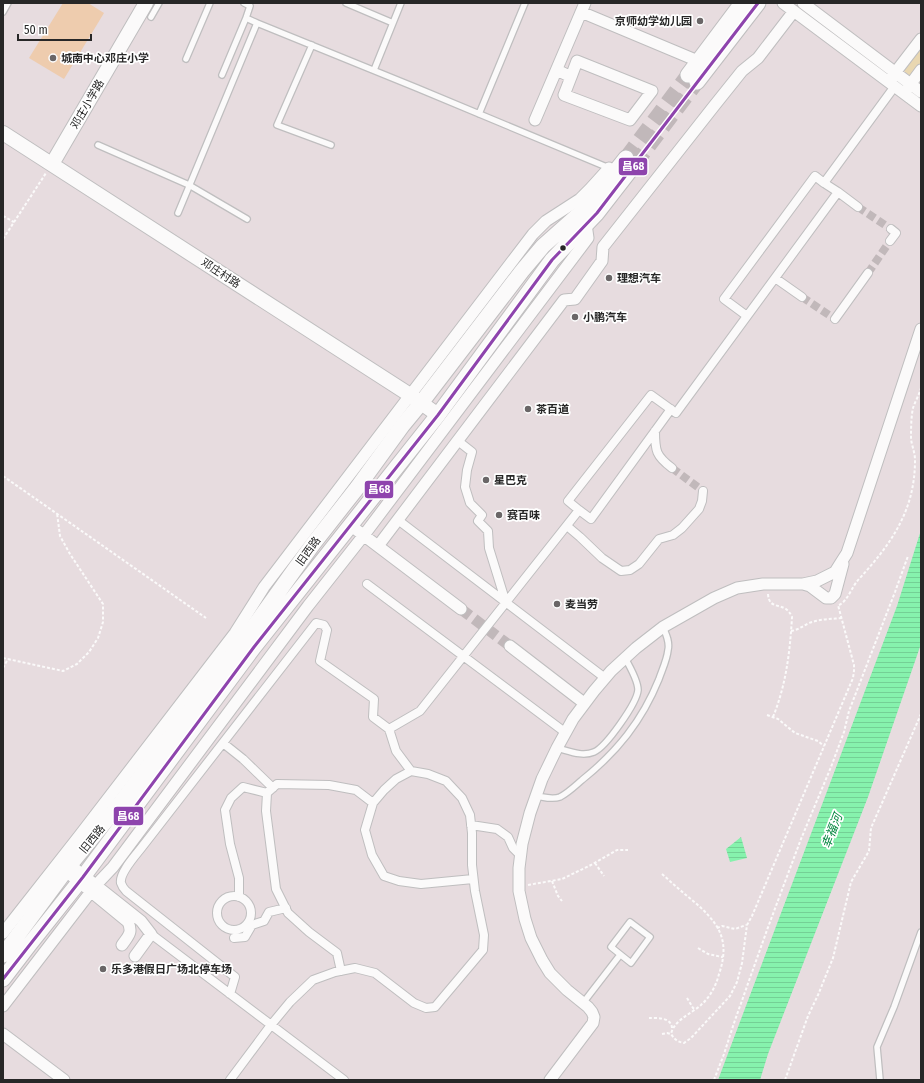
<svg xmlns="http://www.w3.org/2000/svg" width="924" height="1083" font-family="'Fira Sans Condensed','Noto Sans SC',sans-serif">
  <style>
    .grass { fill: #e9d7b1 }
    .pitch { fill: #eeccae }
    .water { fill: url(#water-rules) }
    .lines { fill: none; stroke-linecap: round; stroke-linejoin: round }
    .pedestrian-tunnel { stroke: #c1b8ba; stroke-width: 8; stroke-dasharray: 8 4; stroke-linecap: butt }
    .minor-tunnel { stroke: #c1b8ba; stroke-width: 11; stroke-dasharray: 11 5.5; stroke-linecap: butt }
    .secondary-tunnel { stroke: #c1b8ba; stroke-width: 15; stroke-dasharray: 15 8; stroke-linecap: butt }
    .service-casing { stroke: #bfbebf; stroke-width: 8 }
    .pedestrian-casing { stroke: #bfbebf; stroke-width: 10 }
    .minor-casing { stroke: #bfbebf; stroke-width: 13 }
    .tertiary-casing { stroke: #bfbebf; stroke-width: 16 }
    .secondary-casing { stroke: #bfbebf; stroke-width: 17 }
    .path { stroke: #fbfafa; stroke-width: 2; stroke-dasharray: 3 2; stroke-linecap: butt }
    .service { stroke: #fbfafa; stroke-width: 5.5 }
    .pedestrian { stroke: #fbfafa; stroke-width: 8 }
    .minor { stroke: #fbfafa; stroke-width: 11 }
    .tertiary { stroke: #fbfafa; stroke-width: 14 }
    .secondary { stroke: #fbfafa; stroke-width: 15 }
    .bus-1-casing { stroke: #fff; stroke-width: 6 }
    .bus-1 { stroke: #8e44ad; stroke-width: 3 }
    .poi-dot { fill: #6a6667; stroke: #fff; stroke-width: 1.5 }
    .bus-dot { fill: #272727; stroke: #fff; stroke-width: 1.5 }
    .labels { text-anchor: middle; stroke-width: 3.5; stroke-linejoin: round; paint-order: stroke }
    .poi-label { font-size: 11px; font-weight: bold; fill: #272727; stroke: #fff; text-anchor: start }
    .street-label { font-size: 11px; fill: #272727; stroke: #fff }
    .water-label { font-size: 12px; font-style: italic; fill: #03863e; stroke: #fff }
    .line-badge { stroke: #fff; stroke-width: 1.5 }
    .badge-label { font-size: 11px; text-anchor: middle; font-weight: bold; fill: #fff }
  </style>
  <defs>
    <pattern id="water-rules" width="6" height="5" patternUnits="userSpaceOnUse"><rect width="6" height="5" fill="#86f2ad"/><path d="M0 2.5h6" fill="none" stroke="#74d095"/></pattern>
  </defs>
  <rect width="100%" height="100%" fill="#e7dcdf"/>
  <path class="grass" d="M921,45C921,60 923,64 912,76C908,75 906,73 903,70Z"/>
  <path class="pitch" d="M63,3H88L104,13L64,79L29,58Z"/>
  <path class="water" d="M921,530V644L868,797L768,1054L760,1080H718L897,606Z
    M741,837L747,858L730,862L726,849Z"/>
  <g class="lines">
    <path class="pedestrian-tunnel" d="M858,207L891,229
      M868,273L890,241
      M802,297L835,319
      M672,468L703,491"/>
    <path class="minor-tunnel" d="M461,609L510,646"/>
    <path class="secondary-tunnel" d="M626,158L688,75
      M635,164L697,82"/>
    <defs>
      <path id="service" d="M244,3L250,6L246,18
        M346,3L393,23
        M3,12L8,3
        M151,17L159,3
        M312,45L277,125L331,145
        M186,59L210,3
        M374,70L401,3
        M222,75L246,18L257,23
        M479,114L525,3
        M98,145L189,185L247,219
        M178,213L257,23L417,88L609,168
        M557,748C569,751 582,757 594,752C606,747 637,703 638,690C638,682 629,665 625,658
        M536,796C544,797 552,800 560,797C568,793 575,786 582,780C617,752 642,721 659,679C662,670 667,660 668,650C670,642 666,634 663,627
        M630,922L650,937L631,963L611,947Z
        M583,1003L620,955
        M880,1080L877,1047L894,1007L921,932"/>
      <path id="pedestrian" d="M838,192L858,207
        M890,241L896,233L891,229
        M775,278L802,297
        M747,316L724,299L815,176L824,183
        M835,319L868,273
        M655,431C655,451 656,456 672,468
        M458,441L472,452L467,470L465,487L470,503L482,515L478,521L488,531L489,548L506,603
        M579,510L591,519L671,409
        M398,520L605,678
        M567,526L580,537L602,558L621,571L630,570L639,564L659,539L673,535L682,528L699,509L702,501L703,491
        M367,584L566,733
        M223,743L243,759L273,788
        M411,771L396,779L384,790L373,803L365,830L372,855L384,876L399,881L421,884L473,879
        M471,825L497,829L508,837L513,848L520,855
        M217 913a17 17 0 1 1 34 0a17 17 0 1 1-34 0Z
        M239,897V878L230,844L225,810L231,798L243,787L267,793
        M151,934L344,1080
        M234,938L245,937L252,925L264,921L269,912L286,908
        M341,971L337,953L309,932L288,913L276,889L266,811L267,793L277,784L329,785L356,790L373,803
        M230,994L235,977L126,891C124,889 122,886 121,883C119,873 136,855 142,847L316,623L324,625L327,630L320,661L374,699L373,717L389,729
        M230,1080L271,1025L290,1002L313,980L335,972L355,968L375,973L414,1003L426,1008L435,1007L483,950L484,935L475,891L472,865V833L470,815L462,798L446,781L428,774L411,771L396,751L389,729L420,711L579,510L568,501L651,395L676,413L838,192L824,183L895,86"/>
      <path id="minor" d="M783,3L921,106
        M803,3L921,92
        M581,12L698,61
        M557,70L571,77L564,95L630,120L652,91L577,61L571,77
        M891,78L921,39
        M907,89L921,70
        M535,120L585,3
        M350,525L461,609
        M378,546L564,300L575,299L602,261L603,247L714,106L742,71L758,58L794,11
        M803,584L810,586L826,598H831L835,594L843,564
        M510,646L584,703
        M64,860L141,921L151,934L135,956
        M61,867L128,922C133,933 128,936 122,945
        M3,933L80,835L235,633L264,587L533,234L546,221L580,199L590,189L609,168L614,172
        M3,1006L96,885L113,867L308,606L364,535L588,238L586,224
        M3,1034L64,1080
        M550,1080L593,1023L594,1017L592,1012L588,1007L567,990L550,973L542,960L531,938L525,919L519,891V868L522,844L530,813L542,779L557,748L573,719L594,691L611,671L636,648L663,627L714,598L737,588L763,584H803L817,581L835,572L840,564L847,553L921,329"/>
      <path id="tertiary" d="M3,133L410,395L438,415
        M52,164L146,3"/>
      <path id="secondary" d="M688,75L742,3
        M697,82L758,3
        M3,955L69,866L118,806L244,640L313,544L357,488L402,426L421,403L522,271L543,246L588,206L626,158
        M3,979L29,945L83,877L254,647L438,415L552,260L597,213L635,164"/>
    </defs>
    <use href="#service" class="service-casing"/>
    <use href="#pedestrian" class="pedestrian-casing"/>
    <use href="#minor" class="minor-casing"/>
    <use href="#tertiary" class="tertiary-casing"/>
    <use href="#secondary" class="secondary-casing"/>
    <path class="path" d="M3,216L14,222
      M3,239L46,173
      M3,476L206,618
      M768,594C769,612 785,600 792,617C790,652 786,685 773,717
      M839,605C848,601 852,586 859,579C892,543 915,510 915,460C915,453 912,446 911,439C911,430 911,417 913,408C915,402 919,395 921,388
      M791,631C798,630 803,626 809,623C820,619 831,619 842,618
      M3,658L63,671L77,664L89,652L98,638L103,622V604L70,554L60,536L57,513
      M3,668L8,659
      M767,715L778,719L795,733L818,741L824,746
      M595,863L604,876
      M662,874C672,883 682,892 692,900C718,922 731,939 719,974C716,986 710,997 701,1005C691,1014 674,1020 671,1034C675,1040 678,1042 684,1043L691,1038L730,996L737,982L742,963L747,925L752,916L853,678L854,671V665L838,605
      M552,881L558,896L562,901
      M528,885L562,879L591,865L617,850H628
      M717,928L722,926L735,929L746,925
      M698,948L708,954L722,957L723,956
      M687,998L693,1008L695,1009
      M649,1018C657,1018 671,1017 672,1028
      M662,1034L667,1033L671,1034
      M714,1080L724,1054L734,1023L767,930L801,839L831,767L844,732L849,711L895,592L908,556
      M785,1080L808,1016L818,995L833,958L851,882L869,851L871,828L921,714"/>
    <use href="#service" class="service"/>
    <use href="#pedestrian" class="pedestrian"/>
    <use href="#minor" class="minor"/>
    <use href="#tertiary" class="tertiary"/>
    <use href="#secondary" class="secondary"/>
    <defs>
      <path id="bus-1" d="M3,979L83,877L254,647L438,415L552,260L597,213L758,3"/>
    </defs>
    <use href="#bus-1" class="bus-1-casing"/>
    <use href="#bus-1" class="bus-1"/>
  </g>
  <g class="poi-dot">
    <circle cx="700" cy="21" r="4"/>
    <circle cx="53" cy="58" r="4"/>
    <circle cx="609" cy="278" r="4"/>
    <circle cx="575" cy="317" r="4"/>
    <circle cx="528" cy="409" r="4"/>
    <circle cx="486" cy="480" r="4"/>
    <circle cx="499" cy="515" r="4"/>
    <circle cx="557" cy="604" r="4"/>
    <circle cx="103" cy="969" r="4"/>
  </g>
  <circle class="bus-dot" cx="563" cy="248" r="3.5"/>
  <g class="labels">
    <g class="poi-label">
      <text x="692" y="25" text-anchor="end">京师幼学幼儿园</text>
      <text x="61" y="62">城南中心邓庄小学</text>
      <text x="617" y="282">理想汽车</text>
      <text x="583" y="321">小鹏汽车</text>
      <text x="536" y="413">茶百道</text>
      <text x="494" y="484">星巴克</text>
      <text x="507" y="519">赛百味</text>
      <text x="565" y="608">麦当劳</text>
      <text x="111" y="973">乐多港假日广场北停车场</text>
    </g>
    <g class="street-label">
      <text transform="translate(87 104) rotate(-60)" y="4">邓庄小学路</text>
      <text transform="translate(221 273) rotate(33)" y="4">邓庄村路</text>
      <text transform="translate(308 551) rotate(-54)" y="4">旧西路</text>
      <text transform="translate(92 839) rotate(-51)" y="4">旧西路</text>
    </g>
    <g class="water-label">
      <text transform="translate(832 831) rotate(-69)" y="4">幸福河</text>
    </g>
  </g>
  <g class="line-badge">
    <rect x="618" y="157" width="30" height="19" rx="4" fill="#8e44ad"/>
    <rect x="364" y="480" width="30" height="19" rx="4" fill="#8e44ad"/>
    <rect x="113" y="806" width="31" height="20" rx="4" fill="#8e44ad"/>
  </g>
  <g class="badge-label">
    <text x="633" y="170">昌68</text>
    <text x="379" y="493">昌68</text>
    <text x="128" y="820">昌68</text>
  </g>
  <rect width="924" height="1083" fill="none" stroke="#272727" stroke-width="8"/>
  <path d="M18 34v6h73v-6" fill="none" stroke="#272727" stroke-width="2"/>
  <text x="24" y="34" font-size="12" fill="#272727" stroke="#ffffff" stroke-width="3" paint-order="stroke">50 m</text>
</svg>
